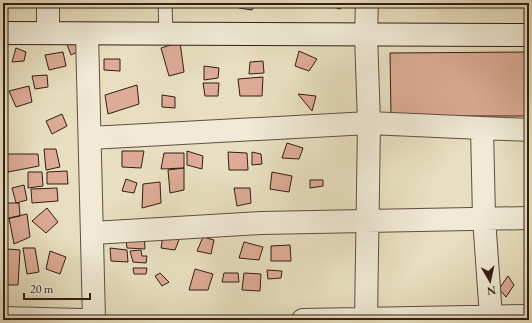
<svg xmlns="http://www.w3.org/2000/svg" width="532" height="323" font-family="'EB Garamond',serif">
  <style>
    .building { fill: #ddab96; stroke: #331e15 }
    .lines { fill: none; stroke-linecap: round; stroke-linejoin: round }
    .lane-casing { stroke: #604e40; stroke-width: 15 }
    .street-casing { stroke: #604e40; stroke-width: 24 }
    .secondary-casing { stroke: #331e15; stroke-width: 24 }
    .lane { stroke: #f0ead6; stroke-width: 13 }
    .street { stroke: #f0ead6; stroke-width: 22 }
    .secondary { stroke: #f0ead6; stroke-width: 22 }
  </style>
  <rect width="100%" height="100%" fill="#e8dfc0"/>
  <filter id="stains"><feTurbulence type="fractalNoise" baseFrequency=".005" numOctaves="4"/><feColorMatrix values="0 0 0 0 .2 0 0 0 0 .09 0 0 0 0 .02 0 0 0 .5 -.17"/></filter>
  <radialGradient id="worn" r=".72"><stop offset=".6" stop-color="#630" stop-opacity="0"/><stop offset="1" stop-color="#630" stop-opacity=".3"/></radialGradient>
  <path class="building" d="M195,3H212L211,7L194,5Z
    M241,3H256L252,10L239,8Z
    M329,3H343L340,9L326,5Z
    M77,41L81,50L71,55L66,42Z
    M180,42L184,72L169,76L161,48Z
    M16,48L26,52L24,61L12,62Z
    M299,51L317,59L309,71L295,66Z
    M63,52L66,66L49,70L45,55Z
    M529,52V116H391L390,53Z
    M104,59H120V71L104,70Z
    M263,61L264,73L249,74L250,62Z
    M204,66L219,68L218,78L204,80Z
    M47,75L48,87L35,89L32,76Z
    M263,77L262,96H240L238,79Z
    M203,83H219L218,96H205Z
    M137,85L139,104L108,114L105,95Z
    M29,86L32,102L16,107L9,91Z
    M298,94L316,96L312,111Z
    M162,95L175,97V108L162,107Z
    M62,114L67,126L52,134L46,121Z
    M287,143L303,148L299,159L282,158Z
    M44,149H56L60,167L46,170Z
    M122,151H144L141,168L122,167Z
    M187,151L203,156L202,169L187,165Z
    M228,152L247,153L248,170H229Z
    M252,152L261,154L262,164L252,165Z
    M164,153H184V168L161,169Z
    M5,154H38L39,166L8,172Z
    M184,168V190L170,193L168,170Z
    M67,171L68,184H47V172Z
    M28,172H42L43,186L28,188Z
    M272,172L292,176L289,192L270,189Z
    M126,179L137,183L134,193L122,191Z
    M310,180H323V186L310,188Z
    M160,182L161,203L142,208L143,184Z
    M24,185L27,200L16,203L12,188Z
    M57,188L58,201L32,203L31,189Z
    M234,188H250L251,203L237,206Z
    M6,203H19L20,216L6,219Z
    M47,208L58,222L46,233L32,221Z
    M27,214L30,237L14,244L9,218Z
    M144,233L145,249L127,248L125,234Z
    M163,236L180,237L175,250L161,248Z
    M203,237L214,240L211,254L197,251Z
    M244,242L263,247L259,260L239,258Z
    M290,245L291,261H271V246Z
    M23,248H35L39,272L27,274Z
    M110,248L127,250L128,262L111,261Z
    M7,249L20,250L18,285H3Z
    M141,250L142,256H147L146,263L133,262L130,251Z
    M50,251L66,257L60,274L46,269Z
    M133,268H147L146,274H134Z
    M195,269L213,274L208,290H189Z
    M267,270L282,271L281,278L268,279Z
    M160,273L169,282L162,286L155,276Z
    M224,273H238L239,282H222Z
    M244,273L261,274L260,291L242,290Z
    M508,276L514,285L506,297L499,289Z"/>
  <g class="lines">
    <defs>
      <path id="lane" d="M165,3L166,34"/>
      <path id="street" d="M48,33V3
        M87,34L94,320
        M482,128L484,218L491,317
        M90,138L369,123L529,130
        M93,233L261,223L529,218
        M3,318L82,320
        M303,320L529,316
        M366,320L369,123L366,35L367,3"/>
      <path id="secondary" d="M3,33L529,35"/>
    </defs>
    <use href="#lane" class="lane-casing"/>
    <use href="#street" class="street-casing"/>
    <use href="#secondary" class="secondary-casing"/>
    <use href="#lane" class="lane"/>
    <use href="#street" class="street"/>
    <use href="#secondary" class="secondary"/>
  </g>
  <rect width="532" height="323" fill="none" stroke="#e8dfc0" stroke-width="16"/>
  <rect x="4" y="4" width="524" height="315" fill="none" stroke="#331e15" stroke-width="2"/>
  <rect x="8" y="8" width="516" height="307" fill="none" stroke="#331e15"/>
  <g transform="translate(490 281) rotate(171)" stroke="#f0ead6" stroke-width="3" paint-order="stroke">
  <path d="M0-3L7 15L0 10L-7 15Z" fill="#331e15"/>
  <text y="-6" font-size="11" font-weight="bold" text-anchor="middle" fill="#331e15">N</text>
  </g>
  <path d="M24 293v6h66v-6" fill="none" stroke="#331e15" stroke-width="2"/>
  <text x="30" y="293" font-size="12" fill="#331e15" stroke="#f0ead6" stroke-width="3" paint-order="stroke">20 m</text>
  <rect width="100%" height="100%" filter="url(#stains)"/>
  <rect width="100%" height="100%" fill="url(#worn)"/>
</svg>
